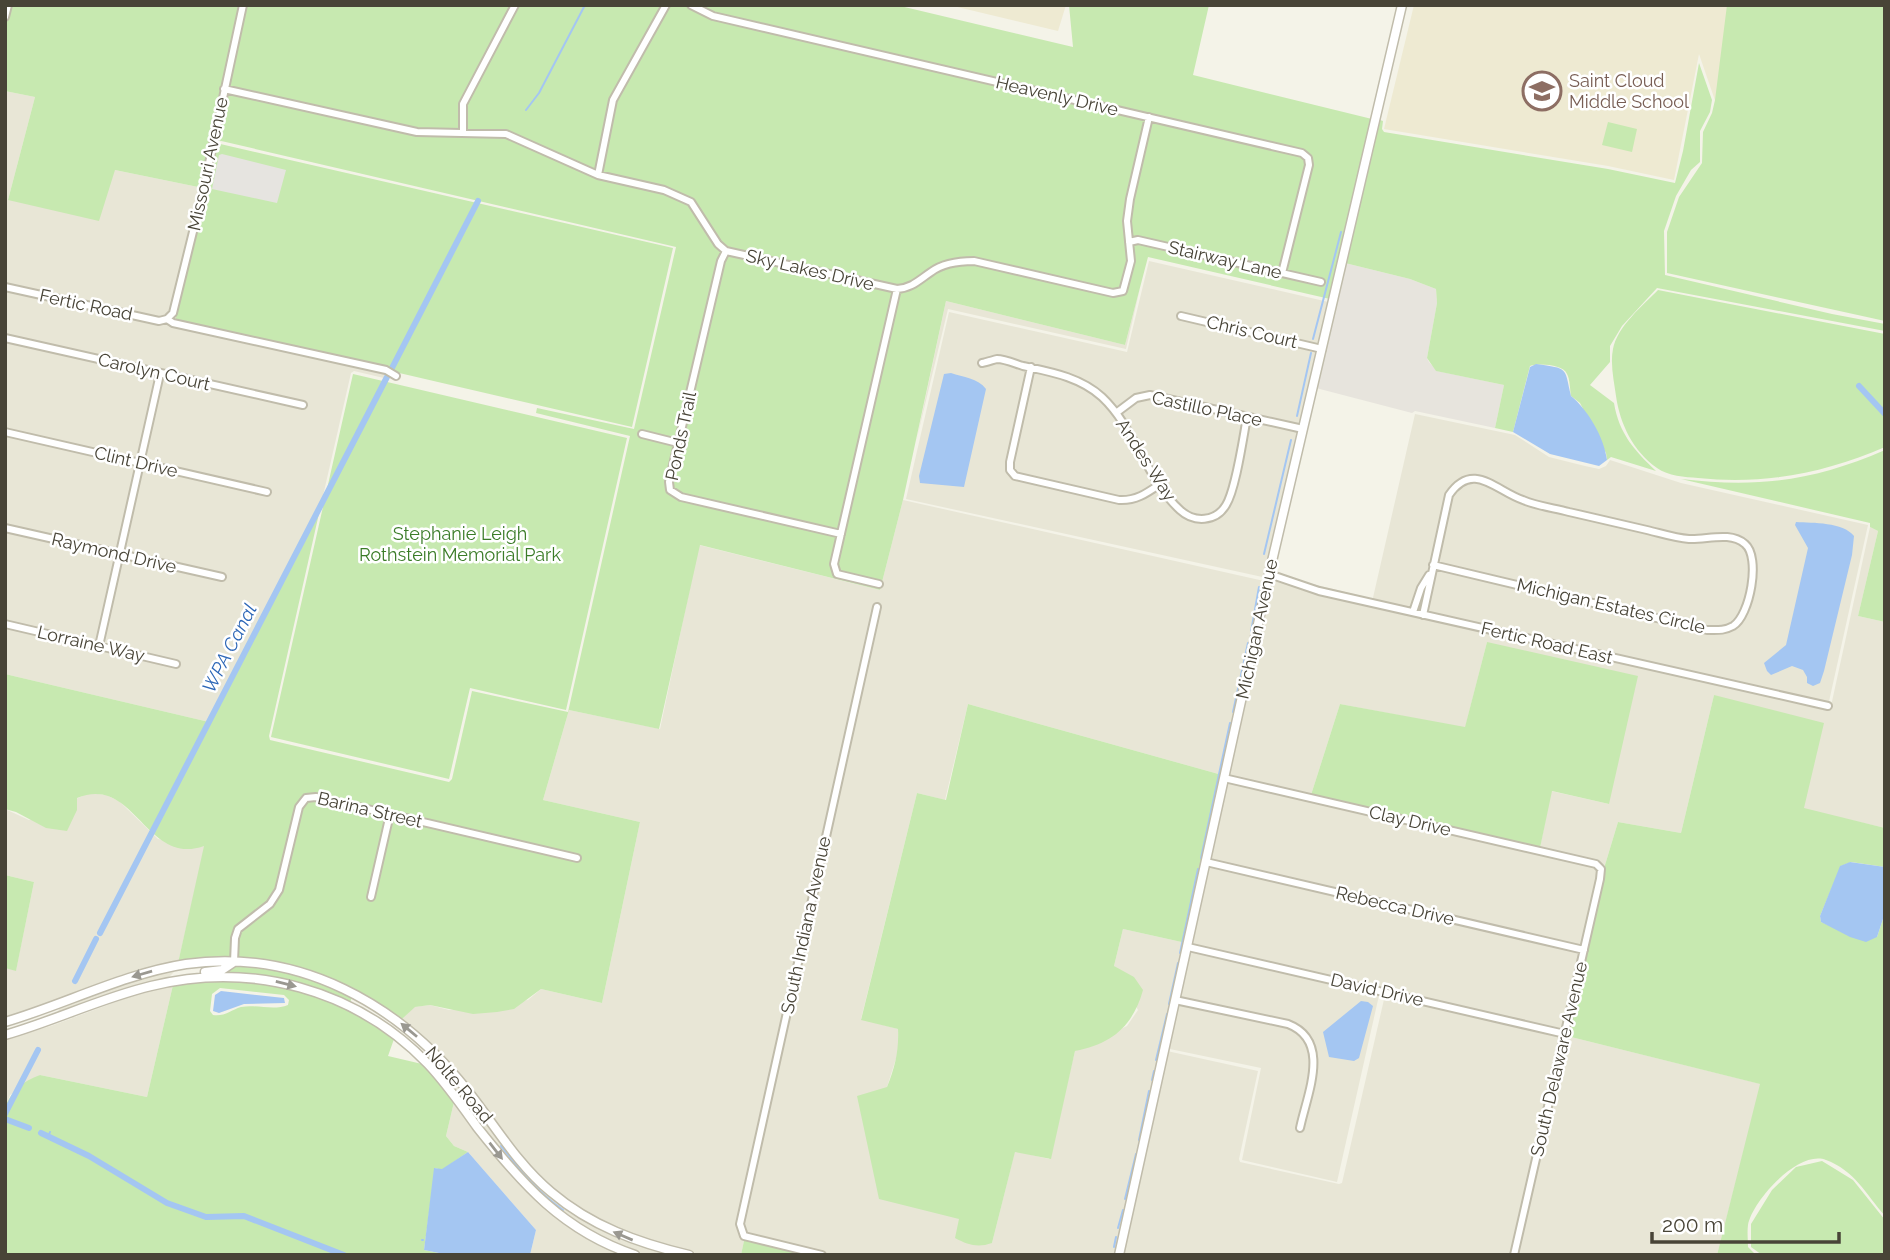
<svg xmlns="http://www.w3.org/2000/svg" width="1890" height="1260" font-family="Raleway,sans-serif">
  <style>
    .residential { fill: #e8e6d6 }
    .industrial { fill: #e7e4dd }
    .education { fill: #eeead2 }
    .green { fill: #c7e9b0; fill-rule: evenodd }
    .parking { fill: #e6e4e0 }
    .water { fill: #a4c6f2 }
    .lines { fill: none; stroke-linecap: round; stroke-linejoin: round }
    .stream { stroke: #a4c6f2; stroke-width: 2 }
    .canal { stroke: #a4c6f2; stroke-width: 6 }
    .minor-casing { stroke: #c0bcab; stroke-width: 10 }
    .tertiary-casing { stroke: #c0bcab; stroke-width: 11 }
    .minor { stroke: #fff; stroke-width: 6 }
    .tertiary { stroke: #fff; stroke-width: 8 }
    .oneway { fill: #9a9891 }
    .labels { text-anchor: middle; stroke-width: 5; stroke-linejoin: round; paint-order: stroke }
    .education-label { font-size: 18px; fill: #785e54; stroke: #fff; text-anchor: start }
    .street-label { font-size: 18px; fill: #484437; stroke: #fff }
    .park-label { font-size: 18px; fill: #3b7c28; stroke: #fff }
    .water-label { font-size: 19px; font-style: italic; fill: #2d67b7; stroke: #fff }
  </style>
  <rect width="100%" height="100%" fill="#f4f3e8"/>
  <path class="residential" d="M5,91L35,97L8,200L115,170L203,188L172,323L390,374L388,379L354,371L351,373L320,509L209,722L5,674Z
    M1149,261L1333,303L1267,578L906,499L949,312L1127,352Z
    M1140,288L1126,349L948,309L916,442L946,301L1125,345Z
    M1415,414L1515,435L1549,457L1585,466L1599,469L1606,466L1610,460L1681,483L1868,525L1828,706L1372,602Z
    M903,500L1264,581L1222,775L968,704L945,800L917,793L861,1019L898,1029L899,1049L887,1087L959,1219L992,1243L1015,1151L1049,1159L1075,1051L1127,1026L1138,1010L1114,966L1123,929L1186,943L1116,1255H819L745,1236L741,1255H704L652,1243L624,1233L589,1215L552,1188L525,1160L439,1052L402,1019L414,1007L430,1005L449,1010L528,1000L541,989L602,1003L640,822L543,800L569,710L660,729L699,545L880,590Z
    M1870,527L1878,531L1858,616L1885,622V828L1803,809L1714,695L1681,833L1618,822L1605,865L1540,848L1551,791L1609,804L1487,642L1465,728L1340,704L1311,795L1228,776L1272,574L1370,598L1371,605L1627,665L1827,709L1831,706Z
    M1224,778L1596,864L1601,869L1565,1034L1380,991L1337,1182L1242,1160L1261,1068L1165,1048Z
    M89,793L106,795L119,801L158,839L205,846L178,963L56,1000L5,1018V968L16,970L34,882L5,875V809L29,820Z
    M176,970L167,979L147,983L56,1016L60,1007L146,976Z
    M173,985L147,1097L40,1075L10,1095L5,1107V1039L51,1026L148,990Z
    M1385,995L1567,1036L1761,1084L1717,1255H1122L1167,1051L1258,1071L1239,1159L1240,1162L1339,1184L1342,1183Z
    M457,1083L548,1194L586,1222L621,1240L672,1255H646L617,1245L592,1233L561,1213L532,1188L507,1159L455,1093Z
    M454,1102L528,1193L557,1219L589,1240L623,1255H530L536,1230L468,1152L454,1146L446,1136Z"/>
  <path class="industrial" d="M1345,263L1410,279L1436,289L1437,303L1427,358L1429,362L1437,371L1504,385L1495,428L1415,411L1412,413L1316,388Z"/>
  <path class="education" d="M949,5H1066L1058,31Z
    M1414,5H1792L1750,202L1699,54L1674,180L1608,166L1384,129Z"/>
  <path class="green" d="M5,5H896L1073,47L1069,5H1209L1193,75L1372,119L1330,299L1148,257L1125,345L946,301L903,500L880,590L700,545L659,729L569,710L543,800L640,822L602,1003L541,989L514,1009L497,1012L473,1014L430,1005L415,1007L402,1019C352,984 293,958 232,958C214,958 196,961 178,963L204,846C146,867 135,774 77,798V810L67,831L46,828L16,812L5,809V674L209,722L320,509L269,736L270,740L449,782L452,779L472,691L568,712L630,436L536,413L537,408L634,429L676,247L217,140L203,188L115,170L99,221L8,200L35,97L5,91Z
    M1727,5H1885V321L1667,273V232L1679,197L1702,163L1703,132L1712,113L1715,100Z
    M1699,63L1712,100L1710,112L1700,131V162L1691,170L1676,196L1664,231L1665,275L1832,314L1885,324V331L1657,288L1622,326L1610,346V362L1590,385L1614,403C1619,434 1635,451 1656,471L1611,457L1607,460L1606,453L1580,403L1571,396C1570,390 1570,379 1567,374C1563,364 1538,363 1530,366L1513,432L1495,428L1504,385L1436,371L1427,358L1437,303L1436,289L1410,279L1345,263L1380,120L1383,121L1382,129L1384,132L1608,169L1675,183L1683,151Z
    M1608,122L1637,129L1632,152L1602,145Z
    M216,143L673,248L632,427L175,321Z
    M1658,290L1885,334V447C1825,473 1764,485 1698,478C1685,477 1668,476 1657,468C1633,451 1620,424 1616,396C1614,381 1610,364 1613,349C1617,327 1643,305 1658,290Z
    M353,374L627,438L566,710L470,688L449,779L271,737Z
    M1885,450V622L1858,616L1878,531L1870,527V523L1681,479C1758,488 1814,481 1885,450Z
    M1487,642L1638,676L1609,804L1552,791L1540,848L1311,795L1340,704L1465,727Z
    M1714,695L1824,723L1804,808L1885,828V867L1851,862L1841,866L1820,916L1821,922L1833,927L1877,937L1885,913V1216C1866,1194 1854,1170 1826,1160C1799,1149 1752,1201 1748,1225C1747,1232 1748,1240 1748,1247L1756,1255H1717L1760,1084L1567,1036L1605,865L1618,822L1681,833Z
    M968,704L1222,775L1186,943L1123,929L1114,966L1134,977L1143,990C1133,1026 1112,1044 1075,1051L1051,1159L1015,1152L992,1243C978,1248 968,1245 955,1238L959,1219L879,1199L857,1096L887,1087C895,1067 899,1051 898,1029L861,1020L917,793L946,800Z
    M5,875L34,882L16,971L5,968Z
    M235,966C277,969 314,978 352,997L350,1003C307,983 271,977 225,972Z
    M227,980C293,986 335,998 390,1036L394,1039L388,1056L422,1064L426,1067L454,1102L446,1136L454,1146L468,1152L442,1170L435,1168L424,1250L449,1255H5V1107C12,1090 23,1081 40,1075L147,1097L173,985ZM220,988L284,995L289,1000L288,1005C273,1011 257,1004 241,1007C231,1010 224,1017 213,1015L210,1011L212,994Z
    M1822,1161L1853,1180L1885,1220V1255H1762L1751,1247V1224L1772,1190L1796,1167Z
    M745,1236L819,1255H741Z"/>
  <path class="parking" d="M222,154L286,170L277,203L212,189L219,155Z"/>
  <path class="water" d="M1536,364C1569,369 1564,366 1571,396C1588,410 1604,437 1607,460L1599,466L1550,454L1513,432L1530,367Z
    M951,373C963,377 978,378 986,389L964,487L920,483L919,476L944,374Z
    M1796,522C1813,523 1843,522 1854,536L1852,555L1824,671L1820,683L1813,686L1807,683V677L1803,670L1792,666L1771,675L1767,671L1764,663L1786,645L1808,548L1795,525Z
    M1850,862L1885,867V913L1877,937L1866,942L1850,937L1821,922L1820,916L1840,866Z
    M221,991L284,998L285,1003L244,1004L219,1013L213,1011L215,995Z
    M1361,1001L1368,1002L1373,1006L1359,1058L1354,1061L1329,1057L1323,1032Z
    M468,1152L536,1230L530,1255H449L424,1250L434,1168L442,1169Z"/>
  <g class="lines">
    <path class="stream" d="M526,110L539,93L585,5
      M1313,339L1341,232
      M1297,416L1311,353
      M1264,554L1291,440
      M1251,632L1259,587
      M1233,712L1248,643
      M1201,858L1230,723
      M1180,953L1198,869
      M1169,1004L1178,963
      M1156,1060L1167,1014
      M1152,1080L1154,1071
      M48,1137L50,1132
      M1139,1140L1149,1091
      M501,1146C519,1169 538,1193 563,1210
      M1125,1199L1136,1154
      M1118,1228L1123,1210
      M422,1240H423
      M1114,1247L1116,1237"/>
    <path class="canal" d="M392,368L478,201
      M1859,386L1885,414
      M100,933L387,377
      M75,981L96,939
      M5,1114L38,1050
      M5,1119L29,1128
      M41,1133L89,1156L167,1203L206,1217L244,1216L344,1255"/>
    <defs>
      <path id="minor" d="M691,5L713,16L1302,153L1308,158L1309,165L1282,273
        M5,17L8,5
        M224,89L417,132L506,134L598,175L664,190L691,202L718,244L726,251L897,289C912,288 919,280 931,272C943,263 959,261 974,261L1113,293L1123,291L1131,261L1127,221L1130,199L1149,117
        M463,132V104L515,5
        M598,175L613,100L666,5
        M1129,242L1138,240L1321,282
        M726,251L721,261L669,482L670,490L681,497L841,534
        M5,287L159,321L167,319
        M1181,316L1322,349
        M167,319L173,313L203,191L243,5
        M167,319L173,323L386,370L396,376
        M5,338L303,405
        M982,363C987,362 993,360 997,359C1005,359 1016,364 1023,366C1051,372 1080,377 1102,397C1135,428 1147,480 1180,510C1194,523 1216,522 1226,505C1236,489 1243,438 1247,417
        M1031,367L1010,462V470L1015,476L1119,500C1136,501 1147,493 1160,484
        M1116,413L1136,398L1150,395L1303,429
        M5,432L267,492
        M642,434L678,443
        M5,528L222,577
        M1269,574L1319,591L1828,706
        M879,584L837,574L834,564L897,289
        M1413,612L1421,588L1429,575
        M1423,615L1449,495C1473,460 1496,491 1523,500C1537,506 1554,508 1569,512C1595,518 1621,524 1647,530C1660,533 1675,538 1689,539C1707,540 1730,531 1745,544C1761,557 1750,616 1733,626C1724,631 1717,630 1707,630L1433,565
        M5,624L176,664
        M99,646L160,374
        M1224,778L1596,864L1601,869L1600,879L1514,1255
        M1206,862L1584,950
        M371,897L390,814
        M1188,947L1565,1034
        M234,962L235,938L238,929L270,904L279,890L299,807L306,798L316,797L577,858
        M1175,1000L1288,1024C1332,1041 1307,1094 1300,1128
        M822,1255L744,1236L740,1224L877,607"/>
      <path id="tertiary" d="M205,972L222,970L234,962
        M5,1022C66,1004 123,974 186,964C299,948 399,1004 467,1090C494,1124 517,1164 551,1192C591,1226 638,1243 689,1255
        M5,1035C54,1021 101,998 151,986C251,961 356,989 428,1064C446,1083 462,1106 477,1127C522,1184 563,1231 635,1255
        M1119,1255L1269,574L1402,5"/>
    </defs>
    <use href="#minor" class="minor-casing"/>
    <use href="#tertiary" class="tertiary-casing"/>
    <use href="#minor" class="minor"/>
    <use href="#tertiary" class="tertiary"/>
  </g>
  <defs><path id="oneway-solid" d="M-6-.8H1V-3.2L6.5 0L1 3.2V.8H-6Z" transform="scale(1.75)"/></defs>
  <g class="oneway">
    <use href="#oneway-solid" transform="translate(142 974) rotate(164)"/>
    <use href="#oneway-solid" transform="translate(286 984) rotate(14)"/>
    <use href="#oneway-solid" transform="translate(409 1030) rotate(-140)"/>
    <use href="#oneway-solid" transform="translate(496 1151) rotate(52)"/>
    <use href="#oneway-solid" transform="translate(623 1236) rotate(-157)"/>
  </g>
  <defs>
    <symbol id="school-ring" viewBox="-11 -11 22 22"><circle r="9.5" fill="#fff" stroke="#8d6e63" stroke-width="1.5"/><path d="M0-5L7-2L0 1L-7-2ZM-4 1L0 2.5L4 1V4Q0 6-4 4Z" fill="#8d6e63"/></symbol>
  </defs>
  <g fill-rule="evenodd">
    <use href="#school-ring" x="1520" y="69" width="44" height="44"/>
  </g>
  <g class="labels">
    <g class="education-label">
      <text x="1569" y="87">Saint Cloud<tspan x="1569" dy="21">Middle School</tspan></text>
    </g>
    <g class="street-label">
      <text transform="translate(1057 96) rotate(13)" y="6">Heavenly Drive</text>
      <text transform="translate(208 164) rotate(-78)" y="6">Missouri Avenue</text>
      <text transform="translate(1225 260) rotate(13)" y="6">Stairway Lane</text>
      <text transform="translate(810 270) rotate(13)" y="6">Sky Lakes Drive</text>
      <text transform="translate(86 305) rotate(12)" y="6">Fertic Road</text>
      <text transform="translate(1252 332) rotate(13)" y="6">Chris Court</text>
      <text transform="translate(154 372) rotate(13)" y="6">Carolyn Court</text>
      <text transform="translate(1207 409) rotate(12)" y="6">Castillo Place</text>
      <text transform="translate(681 436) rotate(-78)" y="6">Ponds Trail</text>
      <text transform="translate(1146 460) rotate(57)" y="6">Andes Way</text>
      <text transform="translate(136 462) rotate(13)" y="6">Clint Drive</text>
      <text transform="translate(114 553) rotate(13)" y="6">Raymond Drive</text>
      <text transform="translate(1611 606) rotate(13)" y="6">Michigan Estates Circle</text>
      <text transform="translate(1257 629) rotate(-78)" y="6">Michigan Avenue</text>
      <text transform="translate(1547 643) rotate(13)" y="6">Fertic Road East</text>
      <text transform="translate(91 644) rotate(13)" y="6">Lorraine Way</text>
      <text transform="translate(370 810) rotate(13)" y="6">Barina Street</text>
      <text transform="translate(1410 821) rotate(13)" y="6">Clay Drive</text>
      <text transform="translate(1395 906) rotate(13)" y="6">Rebecca Drive</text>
      <text transform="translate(806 925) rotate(-78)" y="6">South Indiana Avenue</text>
      <text transform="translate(1377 990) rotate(13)" y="6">David Drive</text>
      <text transform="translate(1559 1059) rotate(-77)" y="6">South Delaware Avenue</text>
      <text transform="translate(459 1085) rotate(50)" y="6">Nolte Road</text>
    </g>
    <g class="park-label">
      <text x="460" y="540">Stephanie Leigh<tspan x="460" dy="21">Rothstein Memorial Park</tspan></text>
    </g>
    <g class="water-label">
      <text transform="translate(229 648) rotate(-63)" y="7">WPA Canal</text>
    </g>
  </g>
  <rect width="1890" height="1260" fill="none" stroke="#484437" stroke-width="14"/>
  <path d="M1652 1232v10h187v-10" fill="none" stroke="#484437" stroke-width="3.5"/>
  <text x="1662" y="1232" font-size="21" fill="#484437" stroke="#ffffff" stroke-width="5" paint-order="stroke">200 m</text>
</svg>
